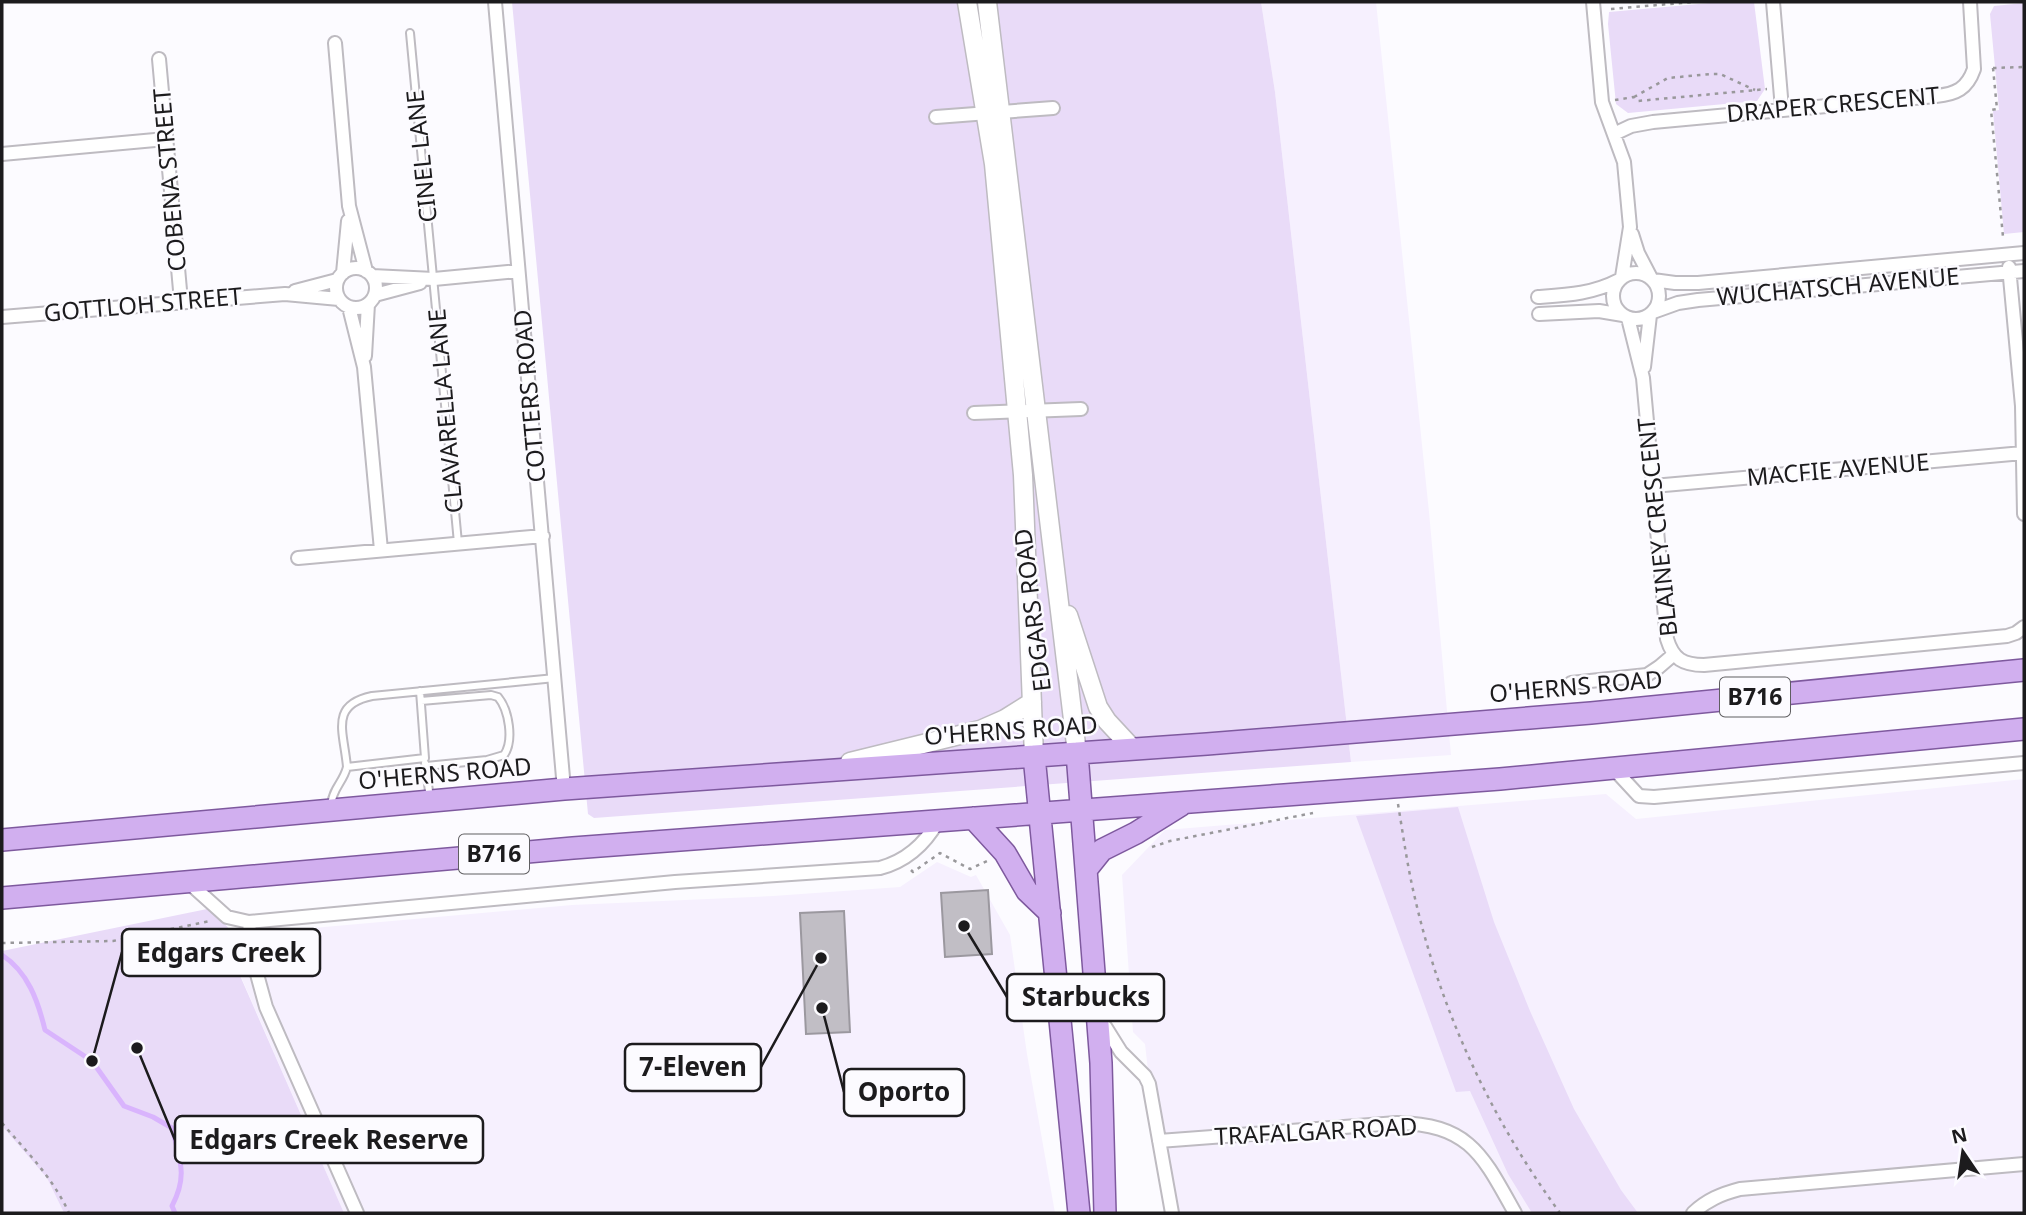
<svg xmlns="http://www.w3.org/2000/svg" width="2026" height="1215" font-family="'Noto Sans',sans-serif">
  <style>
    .built { fill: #f6f0fe }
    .green { fill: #e9dbf8 }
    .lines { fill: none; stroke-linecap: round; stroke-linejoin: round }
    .stream { stroke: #d9b4fd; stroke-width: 5 }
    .building { fill: #c1bec5; stroke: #9b989f; stroke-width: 2 }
    .service-casing { stroke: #bebbc1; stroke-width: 10 }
    .minor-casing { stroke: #bebbc1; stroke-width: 16 }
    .secondary-casing { stroke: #bebbc1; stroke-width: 21 }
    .primary-casing { stroke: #7e599e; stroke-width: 24 }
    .path { stroke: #99989b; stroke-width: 2.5; stroke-dasharray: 3.5 5; stroke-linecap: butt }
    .service { stroke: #fff; stroke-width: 6 }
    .minor { stroke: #fff; stroke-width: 12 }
    .secondary { stroke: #fff; stroke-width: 18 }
    .primary { stroke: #d1afef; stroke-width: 21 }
    .labels { text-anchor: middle; stroke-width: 5; stroke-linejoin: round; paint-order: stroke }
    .shield { fill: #fcfbff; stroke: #5f5e61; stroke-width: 2 }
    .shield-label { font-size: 23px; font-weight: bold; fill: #1c1b1d }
    .street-label { font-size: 24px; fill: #1c1b1d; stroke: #fcfbff }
    .leader { fill: none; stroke: #1c1b1d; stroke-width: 2.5 }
    .callout-dot { fill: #1c1b1d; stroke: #fcfbff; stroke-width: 2.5 }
    .callout { fill: #fcfbff; stroke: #1c1b1d; stroke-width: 2.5 }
    .callout-label { font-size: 26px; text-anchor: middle; font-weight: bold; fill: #1c1b1d }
  </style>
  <rect width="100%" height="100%" fill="#fcfbff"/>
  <path class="built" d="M1261,2H1376L1429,512L1451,755L1351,762L1275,92Z
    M2024,779V1213H1164L1145,1044L1133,1032L1122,875L1165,830L1606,794L1636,819Z
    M937,862L971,877L976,875L1010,935L1027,1054L1055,1213H344L238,970L234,935L572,905L773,896L900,887Z
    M2,1126L47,1178L64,1213H2Z"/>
  <path class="green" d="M512,2H1261L1275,92L1351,762L594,818L588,814Z
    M1721,2H1754L1765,89L1757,101L1628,113L1616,104L1608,24L1609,12Z
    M2024,3V232L2004,234L1993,111L1999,110L1990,14L1994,6Z
    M1458,807L1494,922L1530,1011L1574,1109L1621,1190L1638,1213H1532L1508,1174L1470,1091L1456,1092L1356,816Z
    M212,908L234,935L238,971L344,1213H64L47,1178L2,1126V951Z"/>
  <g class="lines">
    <path class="stream" d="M2,955C28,972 38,1001 45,1030L92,1061L124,1106L153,1117L172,1128C180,1160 188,1176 172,1206L175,1213"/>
  </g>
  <path class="building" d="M988,890L992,954L945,957L941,893Z
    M844,911L850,1032L806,1034L800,913Z"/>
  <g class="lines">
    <defs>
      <path id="service" d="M410,33L458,543
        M420,691L425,758L347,767C344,732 329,705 372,696L555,678
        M421,701L491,695L498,697C509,710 514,741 504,755L487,760L426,766
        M425,763L430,798
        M331,805C333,787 343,783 347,767"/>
      <path id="minor" d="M495,2L564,789
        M1593,2L1602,102L1624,162L1630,227L1622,277
        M1773,2L1782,109
        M335,43L349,206L366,271
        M159,59L181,301
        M936,117L1053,108
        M1614,134L1631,126L1653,122L1936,96C1956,94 1967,89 1974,69L1970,2
        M2,154L166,139
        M1632,234L1638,253L1651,278
        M2009,267L2022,406L2024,514
        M336 288a20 20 0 1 1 40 0a20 20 0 1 1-40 0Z
        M1613 296a23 23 0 1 1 46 0a23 23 0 1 1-46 0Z
        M343,273L348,221
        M372,276L434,279L518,271
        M1653,280L1675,283H1698L2024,253
        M295,291L337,280
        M375,295L420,283
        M1538,297C1567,295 1592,294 1619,280
        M349,307L364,367L381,550
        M1653,312L1678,303L1698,300L2024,271
        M1539,314L1599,311L1623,315
        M2,317L285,294L339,299
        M1628,318L1643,378L1667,639C1673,659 1683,665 1704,665L2007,636L2016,633L2024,627
        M365,356L368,304
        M1644,367L1650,315
        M974,413L1081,409
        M1653,486L2023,453
        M298,558L543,536
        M1571,683L1647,675L1659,667L1673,655
        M1614,769L1639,796L1654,797L2024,763
        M187,881L227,917L249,922L252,956L266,1007L357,1213
        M249,922L675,882L880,868C906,861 925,844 938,821
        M1101,1020L1121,1052L1145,1076L1149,1084L1172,1213
        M1159,1141L1397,1123C1470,1124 1483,1156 1515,1213
        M1693,1213C1707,1200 1721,1194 1740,1189L2024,1164"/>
      <path id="secondary" d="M967,2L994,164L1023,475L1034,756
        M987,2L1077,753
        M1068,615L1098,707L1107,721L1133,749
        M850,762L980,730L1005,719L1032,702"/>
      <path id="primary" d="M1077,753L1101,1063L1105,1213
        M1034,756L1079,1213
        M973,818L1005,853L1027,891L1050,913
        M2,840L564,789L1207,744L1591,713L2024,670
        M1086,870L1102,850L1136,833L1181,805
        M2,898L573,848L1500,779L2024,729"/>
    </defs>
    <use href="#service" class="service-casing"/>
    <use href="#minor" class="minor-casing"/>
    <use href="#secondary" class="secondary-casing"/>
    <use href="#primary" class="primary-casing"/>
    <path class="path" d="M1611,9L1693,2
      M1993,68L1997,109L1991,110L2003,237
      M1993,68L2024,67
      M1634,97L1668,78L1711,74H1720L1755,90
      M1615,100L1634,97L1638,101L1767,89
      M1398,804C1403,834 1407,864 1414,894C1440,1010 1490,1117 1560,1213
      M1152,847L1170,841L1313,813
      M911,870L913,872L940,853L970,869L989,860
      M2,943L113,941L210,921
      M2,1123C27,1152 53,1178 69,1213"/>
    <use href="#service" class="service"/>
    <use href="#minor" class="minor"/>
    <use href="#secondary" class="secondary"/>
    <use href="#primary" class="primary"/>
  </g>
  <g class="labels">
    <g class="shield">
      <rect x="1720" y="677.5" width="70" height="39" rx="5"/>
      <rect x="459" y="834.5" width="70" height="39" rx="5"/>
    </g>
    <g class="shield-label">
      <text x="1755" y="705">B716</text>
      <text x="494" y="862">B716</text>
    </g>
    <g class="street-label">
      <text transform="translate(1833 105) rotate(-5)" y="8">DRAPER CRESCENT</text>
      <text transform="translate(422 156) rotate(-96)" y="8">CINEL LANE</text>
      <text transform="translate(170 180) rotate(-95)" y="8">COBENA STREET</text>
      <text transform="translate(1838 287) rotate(-5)" y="8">WUCHATSCH AVENUE</text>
      <text transform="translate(143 305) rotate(-5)" y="8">GOTTLOH STREET</text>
      <text transform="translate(530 396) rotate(-95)" y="8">COTTERS ROAD</text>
      <text transform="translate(446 411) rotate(-95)" y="8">CLAVARELLA LANE</text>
      <text transform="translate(1838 470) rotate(-5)" y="8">MACFIE AVENUE</text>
      <text transform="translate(1658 527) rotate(-96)" y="8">BLAINEY CRESCENT</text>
      <text transform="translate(1033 610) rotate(-97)" y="8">EDGARS ROAD</text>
      <text transform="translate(1576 687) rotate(-5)" y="8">O'HERNS ROAD</text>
      <text transform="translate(1011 731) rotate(-4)" y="8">O'HERNS ROAD</text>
      <text transform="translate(445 774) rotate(-5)" y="8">O'HERNS ROAD</text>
      <text transform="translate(1316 1132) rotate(-3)" y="8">TRAFALGAR ROAD</text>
    </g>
  </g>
  <path class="leader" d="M92 1061L122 952M964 926L1007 997M821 958L761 1067M822 1008L844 1092M137 1048L175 1140"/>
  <g class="callout-dot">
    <circle cx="92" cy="1061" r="7"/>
    <circle cx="964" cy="926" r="7"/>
    <circle cx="821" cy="958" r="7"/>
    <circle cx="822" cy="1008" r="7"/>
    <circle cx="137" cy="1048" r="7"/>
  </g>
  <g class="callout">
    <rect x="122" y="929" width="198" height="47" rx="7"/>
    <rect x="1007" y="974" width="157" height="47" rx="7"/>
    <rect x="625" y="1044" width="136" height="47" rx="7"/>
    <rect x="844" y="1069" width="120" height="47" rx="7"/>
    <rect x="175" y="1116" width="308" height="47" rx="7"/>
  </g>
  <g class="callout-label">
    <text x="221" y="962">Edgars Creek</text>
    <text x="1086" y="1006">Starbucks</text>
    <text x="693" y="1076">7-Eleven</text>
    <text x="904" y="1101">Oporto</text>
    <text x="329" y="1149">Edgars Creek Reserve</text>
  </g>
  <rect width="2026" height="1215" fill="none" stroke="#1c1b1d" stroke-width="7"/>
  <g transform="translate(1963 1152) rotate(347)" stroke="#fcfbff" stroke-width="5" paint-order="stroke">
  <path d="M0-5L12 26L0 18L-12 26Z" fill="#1c1b1d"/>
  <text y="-10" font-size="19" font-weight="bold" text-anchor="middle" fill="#1c1b1d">N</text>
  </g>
</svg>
